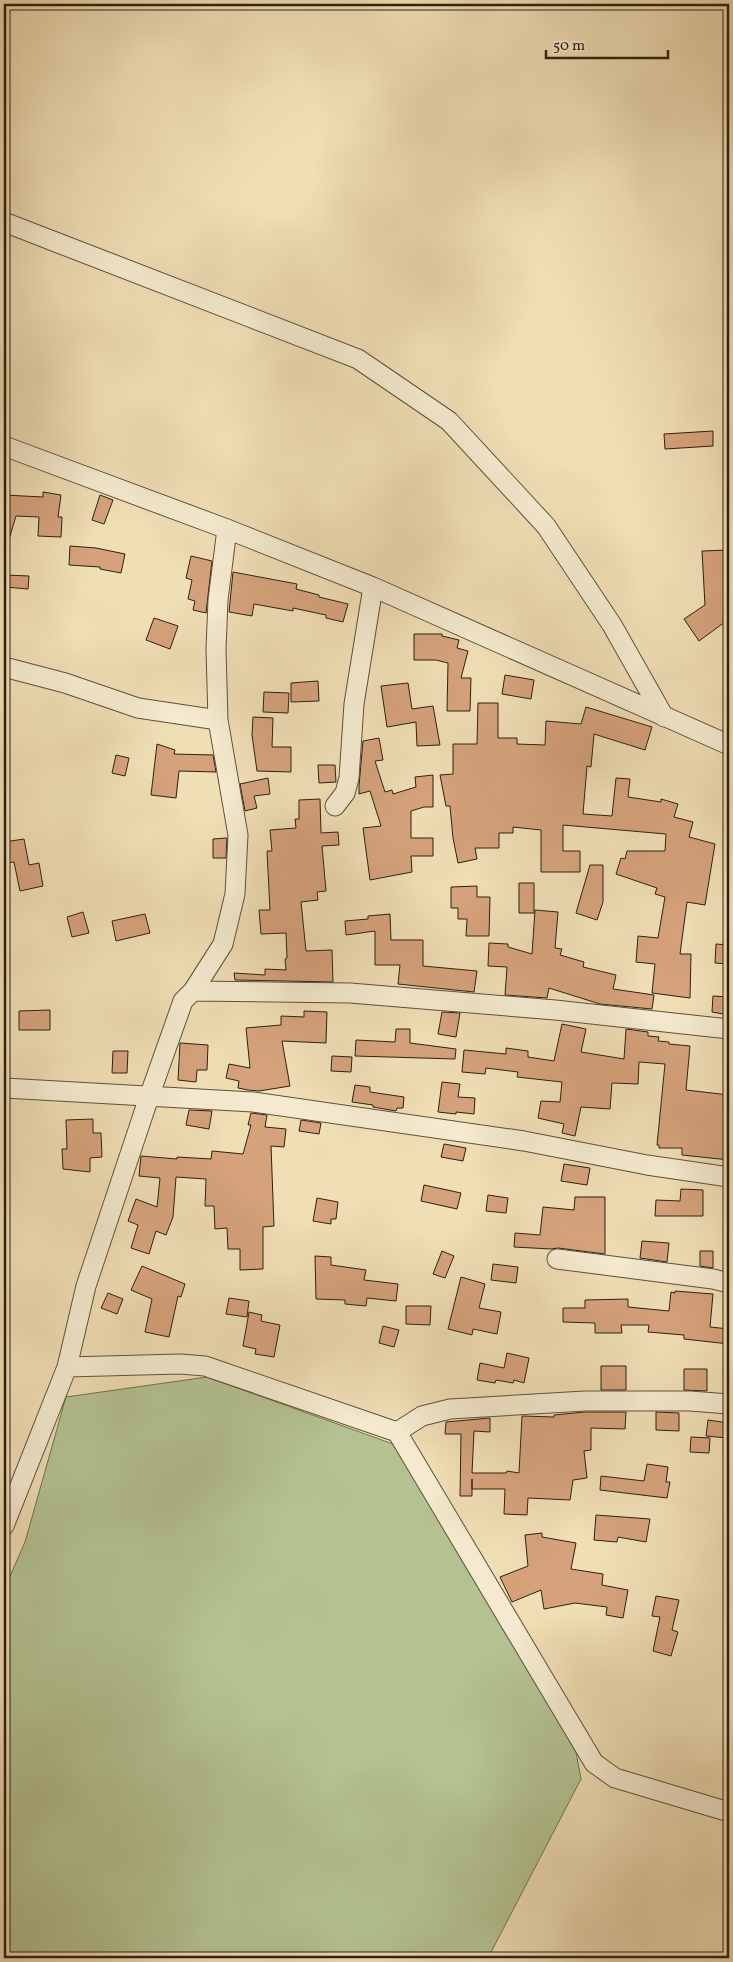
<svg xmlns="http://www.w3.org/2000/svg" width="733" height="1962" font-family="Vollkorn,serif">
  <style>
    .green { fill: #b4c292; stroke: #707152 }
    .building { fill: #d5a27c; stroke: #2d2013 }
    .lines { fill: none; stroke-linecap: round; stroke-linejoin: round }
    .minor-casing { stroke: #5e503c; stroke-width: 21 }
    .minor { stroke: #f5eacf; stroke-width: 19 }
  </style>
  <rect width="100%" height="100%" fill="#f0deb5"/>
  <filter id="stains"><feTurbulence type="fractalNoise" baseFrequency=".004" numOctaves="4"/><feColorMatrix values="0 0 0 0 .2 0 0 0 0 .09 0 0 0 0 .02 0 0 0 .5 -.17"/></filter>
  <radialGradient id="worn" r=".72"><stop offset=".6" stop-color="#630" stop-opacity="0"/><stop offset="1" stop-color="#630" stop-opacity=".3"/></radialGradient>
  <path class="green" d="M207,1377L393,1444L417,1476L576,1752L581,1779L488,1958H4V1590L25,1542L66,1397Z"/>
  <path class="building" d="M713,431V446L665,449L664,434Z
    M43,492L61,495L58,517H62L61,537L38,536L39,517L16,516L7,546H4V495L43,497Z
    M100,495L113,500L104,524L92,520Z
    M70,546L96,548L125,554L121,573L100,569V567L69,565Z
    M729,550V619L699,641L684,619L705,605L702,551Z
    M191,556L212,561L206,613L193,610L195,601L188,599L192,580L186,578Z
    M233,572L297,584L296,589L319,595V597L348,604L343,622L326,618V615L293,608V611L254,604L252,616L229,612Z
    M5,575L29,576L28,589L5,587Z
    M154,618L178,626L170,649L146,640Z
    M414,634H442V636L459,640L457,648L468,651L461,678H471L470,711H447L448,663L436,660H414Z
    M505,675L534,680L531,699L502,694Z
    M318,681L319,701L291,702V683Z
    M408,683L412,709L433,706L440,745L417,746L416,722L387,727L381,686Z
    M264,692L289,693L288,713L263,712Z
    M478,703H498V738H517V744L545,745L546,721L581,724L586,707L652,727L645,750L594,734L591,767L587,766L583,814L612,816L616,778L630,779L628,797L661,802V799L678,804L674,817L693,822L689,837L715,844L705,905L687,902L680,954H691L690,998L652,993L655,964L636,962L638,936L658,938L665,897L655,894L657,888L616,874L621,858L625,859L627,851H665L666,834L563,825V851H580V872H541V830L513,827V833H499V848H475L477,859L458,863L453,838L450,806H446L440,775L453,774V744H477Z
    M253,717L273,718L272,747H291V772L257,771L252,735Z
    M379,738L383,760L375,761L385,792L392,790L393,794L416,787L415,777L433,775V807H424L411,811V838H433V856H411L412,872L370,880L363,828L381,826L370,791L359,794V786L363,741Z
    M157,744L175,750L174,754L213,755L216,772L179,771L176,798L151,795Z
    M116,755L129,758L125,776L112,773Z
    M318,765H335L336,782L319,783Z
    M268,778L270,794L254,796L257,808L245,811L240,784Z
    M320,799L321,833L338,832L339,845L322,846L326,891L317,892L318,900L301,902L306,951L332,950L333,982L235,980L234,973L265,975V969L286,970L285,959L287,958L286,933L261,934L259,910H270L267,851H272L270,830L296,828L295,819H299V800Z
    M227,838L226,858H213V839Z
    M24,839L29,865L39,863L43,886L20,891L14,862L6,863L4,842Z
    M590,865H603V902L597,920L576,913Z
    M519,883H534V913H519Z
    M477,886V897H490L489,936H466L467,919H458V908H451V887Z
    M535,910L558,912L555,948L562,949L560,955L584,962L583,967L616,975L613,989L654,995L652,1009L600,1004L549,988L547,998L505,995L507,967L488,966L489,943L508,944V947L532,954Z
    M83,912L89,933L72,937L67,917Z
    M145,914L150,933L116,941L112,921Z
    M390,914L391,940H423V966L477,971L474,992L398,984L400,965H375V931L346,935L345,921L368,919V916Z
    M716,944L729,945V964L715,963Z
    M713,996L729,997V1015L712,1012Z
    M50,1010V1030H19V1011Z
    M304,1011L327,1012L326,1043L282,1041L290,1086L259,1091L248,1090L238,1088L239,1081L226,1078L229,1064L250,1068L246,1028L281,1025V1016L304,1017Z
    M442,1012L460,1013L456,1037L438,1034Z
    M562,1024L586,1029L581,1052L624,1059L626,1029L648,1032V1036L659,1037L658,1041L669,1042V1044L690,1046L686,1090L729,1095V1160L682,1155V1148H659V1145H657L665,1064L639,1062L638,1084L612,1083L610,1109L581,1107L575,1136L562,1133L564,1124L538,1118L541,1101L560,1102L562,1082L517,1077L518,1072L486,1068L485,1074L462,1072L464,1050L506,1054V1048L528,1051V1057L554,1061Z
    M396,1029H410V1043L456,1049L455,1059L355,1056L356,1040L395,1042Z
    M180,1043L208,1045L207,1070H197L196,1082L178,1080Z
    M113,1051H128L127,1073H112Z
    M332,1056L352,1057L351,1072L331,1071Z
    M442,1082L460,1084L458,1097L475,1098L474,1114L456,1112V1114L438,1112Z
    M355,1085L370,1087V1092L404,1097L403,1108H397L396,1111L373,1107V1105L352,1102Z
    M189,1110L212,1111L209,1129L186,1125Z
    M251,1113L267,1115L265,1127L286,1129L284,1147L271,1146L274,1226L263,1227V1269L240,1270V1249H228L227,1228L215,1229L214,1206H205L206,1179L176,1177L173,1217L166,1235L156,1231L149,1254L131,1248L138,1225L128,1221L136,1199L157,1207L160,1178L139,1176L141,1156L177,1159V1157L211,1159L212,1151L243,1154L251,1125H248Z
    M93,1119V1133H101L102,1157L90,1158V1172L63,1169L62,1149H67L66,1120Z
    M301,1120L321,1123L319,1134L299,1131Z
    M444,1144L466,1148L463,1161L441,1157Z
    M564,1164L590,1168L587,1185L561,1181Z
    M424,1185L461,1193L457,1209L421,1201Z
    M681,1189L703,1190V1216H655L656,1200L680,1201Z
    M488,1195L508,1198L506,1213L486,1211Z
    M575,1197H605V1254L558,1248L551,1249L514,1247L515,1233L540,1235L543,1207L574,1210Z
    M317,1198L338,1202L336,1219H331V1224L313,1221Z
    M642,1241L669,1243L667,1262L640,1258Z
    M442,1251L454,1256L445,1278L433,1274Z
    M700,1251H713V1268L700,1266Z
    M315,1256L331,1257V1265L366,1270L364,1280L398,1284L396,1301L367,1298L366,1306L345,1304V1300L316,1299Z
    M493,1264L518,1267L516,1283L491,1280Z
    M142,1266L185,1284L181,1297L178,1296L169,1337L145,1332L152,1299L131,1290Z
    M461,1277L485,1284L479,1308L501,1312L497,1334L473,1329L472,1335L448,1329Z
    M675,1291L713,1294L710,1327L729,1329V1344L684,1339V1335L648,1332L649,1325H621L622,1333H595V1323L563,1322V1308H585V1300L628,1299V1307L669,1311L671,1292L675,1293Z
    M108,1293L123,1299L117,1314L101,1308Z
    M229,1298L249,1301L247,1317L226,1314Z
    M406,1306H431L430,1325L406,1324Z
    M249,1312L262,1315L261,1321L280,1325L274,1357L255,1354L256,1349L243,1346Z
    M383,1326L399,1330L394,1347L379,1343Z
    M507,1353L529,1358L524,1383L514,1380L513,1383L496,1380L495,1383L477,1380L480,1363L504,1368Z
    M601,1366H626V1390H601Z
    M684,1369H707V1391L684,1390Z
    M585,1412H626L625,1429L591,1428V1450L584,1451L587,1478L573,1480L570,1500L528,1498L527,1515L504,1514L505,1489H472V1479V1496H460L461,1434H445L446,1422L490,1418V1432L474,1431L472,1473H506L507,1471L519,1473L522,1416L554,1417V1415Z
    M656,1412L679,1413V1431L656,1430Z
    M708,1420L729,1423L727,1438L706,1436Z
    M691,1437L710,1438L709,1453L690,1452Z
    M647,1464L668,1467L666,1482H670L667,1498L600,1490L601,1476L644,1481Z
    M596,1515L650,1519L646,1542L618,1537L617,1542L594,1540Z
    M542,1533V1537L576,1543L571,1569L603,1574L602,1585L628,1590L623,1618L606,1615L607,1607L575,1603L544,1609L541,1590L512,1602L500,1577L528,1566L525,1535Z
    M656,1596L679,1600L672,1630L678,1632L671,1656L653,1651L660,1617L652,1616Z"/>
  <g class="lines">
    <defs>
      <path id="minor" d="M4,222L358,359L449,421L546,526L612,625L664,717
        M4,446L227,529L373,587L729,745
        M4,667L65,683L138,708L218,720
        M335,806L345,793L349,778L354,704L373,587
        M193,991L223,944L235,894L238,835L218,720L216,649L218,600L227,529
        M4,1088L253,1102L524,1141L647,1165L729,1177
        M557,1259L713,1279L729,1283
        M67,1367L180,1364L205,1366L397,1432L594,1763L615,1778L729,1812
        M397,1432L422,1416L450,1409L585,1401H690L729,1404
        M4,1526L67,1367L86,1286L149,1097L183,1001L193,991L350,993L555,1010L729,1029"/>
    </defs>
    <use href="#minor" class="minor-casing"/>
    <use href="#minor" class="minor"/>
  </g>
  <rect width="733" height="1962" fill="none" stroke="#f0deb5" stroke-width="20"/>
  <rect x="5" y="5" width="723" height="1952" fill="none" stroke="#2d2013" stroke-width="2.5"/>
  <rect x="10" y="10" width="713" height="1942" fill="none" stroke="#2d2013"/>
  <path d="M546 50v8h122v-8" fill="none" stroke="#2d2013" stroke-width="2.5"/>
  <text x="553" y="50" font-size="15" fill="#2d2013" stroke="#f5eacf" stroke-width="4" paint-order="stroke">50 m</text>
  <rect width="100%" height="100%" filter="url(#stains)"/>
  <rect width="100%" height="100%" fill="url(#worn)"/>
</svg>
